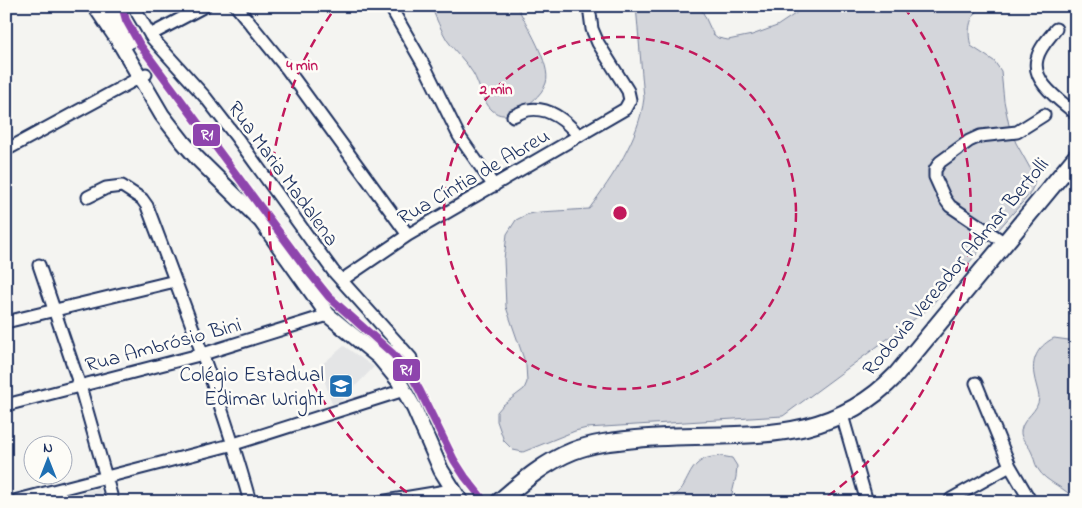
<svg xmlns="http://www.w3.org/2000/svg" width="1082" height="508" font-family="'Indie Flower',sans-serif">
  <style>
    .built { fill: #e4e5e6 }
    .green { fill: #d4d6db; stroke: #78829c }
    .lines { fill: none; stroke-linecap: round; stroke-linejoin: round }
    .minor-casing { stroke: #1b2f5e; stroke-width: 15 }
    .major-casing { stroke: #1b2f5e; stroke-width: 18 }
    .highway-casing { stroke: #1b2f5e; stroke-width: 20 }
    .minor { stroke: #fdfcf7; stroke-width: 11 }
    .major { stroke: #fdfcf7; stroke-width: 14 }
    .highway { stroke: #fdfcf7; stroke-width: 16 }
    .rail-1-casing { stroke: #fdfcf7; stroke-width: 11 }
    .rail-1 { stroke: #8e44ad; stroke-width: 8 }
    .ring { fill: none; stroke: #c2185b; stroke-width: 2.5; stroke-dasharray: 9 6 }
    .labels { text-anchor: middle; stroke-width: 5; stroke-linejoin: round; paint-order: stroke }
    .street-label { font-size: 21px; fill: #1b2f5e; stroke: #fdfcf7 }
    .poi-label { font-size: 21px; fill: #1b2f5e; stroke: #fdfcf7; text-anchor: end }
    .centre { fill: #c2185b; stroke: #fdfcf7; stroke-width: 2.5 }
    .ring-label { font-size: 15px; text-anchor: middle; font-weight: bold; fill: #c2185b; stroke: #fdfcf7; stroke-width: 5; stroke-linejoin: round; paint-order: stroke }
    .line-badge { stroke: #fdfcf7; stroke-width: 2 }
    .badge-label { font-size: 14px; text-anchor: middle; font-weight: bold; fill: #fff }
  </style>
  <rect width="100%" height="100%" fill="#f4f4f1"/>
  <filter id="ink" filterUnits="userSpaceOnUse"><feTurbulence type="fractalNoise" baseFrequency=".02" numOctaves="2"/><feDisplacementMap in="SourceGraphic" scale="10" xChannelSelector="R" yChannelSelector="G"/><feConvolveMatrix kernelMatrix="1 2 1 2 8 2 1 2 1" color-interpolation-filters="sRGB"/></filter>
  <g filter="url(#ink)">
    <path class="built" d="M344,346L374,367L341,401L332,404L320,366Z
      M100,488L104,502H45Z"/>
    <path class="green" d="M431,6H517C525,23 552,65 546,83C542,95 527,107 516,112C509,116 499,117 492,110C482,101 480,85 473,73C466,61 455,52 447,40C441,30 436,18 431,6Z
      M636,6H700L713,34L718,38L728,40L752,35L777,26L807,6H980C969,19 967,31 971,46L994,61L1001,71L1004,101L1009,125L1016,143L1030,168L1035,178L1034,185L1029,195L928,309L783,416L587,428L575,431L523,452L513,450L504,441L497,421V412L503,405L524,389L527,382L526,365L506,307L504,259L507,234L516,220L528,214L540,212L589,209C613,176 639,139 644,98Z
      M1054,338L1076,341V501C1066,487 1046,483 1038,469C1034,463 1034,456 1031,451C1028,444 1020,439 1021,431C1023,417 1039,412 1039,397C1038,390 1035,382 1034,375C1031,357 1040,345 1054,338Z
      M721,456L732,458L737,466L736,477L730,502H665C689,491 685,471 701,461C707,457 714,457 721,456Z"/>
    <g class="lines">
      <defs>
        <path id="minor" d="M133,6L152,38L206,98L237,138L333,271L411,358
          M236,6L287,69L408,235
          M390,6L426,69L459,136L494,186
          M1056,29C1049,38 1039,48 1037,59C1031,82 1061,101 1076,114
          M150,35L205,6
          M513,116C518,114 523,111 528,110C549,106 567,122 579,136
          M6,150L146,74
          M88,197L106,188L122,186L142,199L147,206C184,304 222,401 250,502
          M1005,243L950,206L945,199L935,177V170L940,162L969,141L980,136L1017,132L1044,115
          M39,265L80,386L113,502
          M342,280L408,235L625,109L630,100L628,91L598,43L592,29L589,6
          M6,322L175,281
          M386,365L400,345
          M976,383L1010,466L1031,502
          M6,405L203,354L328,315
          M842,415L867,502
          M951,499L1010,466
          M10,502L234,444L404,390
          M380,502L452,490"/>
        <path id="major" d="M95,6L118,40L162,115L183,142L197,158L261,221L328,315L379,357L398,380L414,408L441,470L461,502
          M113,6L128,42"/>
        <path id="highway" d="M499,502C522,482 545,462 573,451C593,443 616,441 636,439C732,429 821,453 896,375L1076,157"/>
      </defs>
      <use href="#minor" class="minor-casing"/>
      <use href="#major" class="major-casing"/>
      <use href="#highway" class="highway-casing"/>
      <use href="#minor" class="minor"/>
      <use href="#major" class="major"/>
      <use href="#highway" class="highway"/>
      <defs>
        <path id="rail-1" d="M122,6L126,20L140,45L308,271L329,297L393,354L411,375L420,391L454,460L465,477L485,502"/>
      </defs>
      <use href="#rail-1" class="rail-1-casing"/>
      <use href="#rail-1" class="rail-1"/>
    </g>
  </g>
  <g class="ring">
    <circle cx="620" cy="213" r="176"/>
    <path d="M419 501A351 351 0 0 1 336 7M904 7A351 351 0 0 1 821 501"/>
  </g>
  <defs>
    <symbol id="school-square" viewBox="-11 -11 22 22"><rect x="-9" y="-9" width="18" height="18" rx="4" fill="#1f6fb2" stroke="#fdfcf7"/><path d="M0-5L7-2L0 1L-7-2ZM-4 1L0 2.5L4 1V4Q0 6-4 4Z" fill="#fff"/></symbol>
  </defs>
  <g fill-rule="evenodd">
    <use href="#school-square" x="327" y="372" width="28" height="28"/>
  </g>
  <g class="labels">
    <g class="street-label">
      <text transform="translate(284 173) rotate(54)" y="7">Rua Maria Madalena</text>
      <text transform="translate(473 176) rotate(-30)" y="7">Rua Cíntia de Abreu</text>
      <text transform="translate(955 266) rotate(-50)" y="7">Rodovia Vereador Admar Bertolli</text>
      <text transform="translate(163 344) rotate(-15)" y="7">Rua Ambrósio Bini</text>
    </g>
    <g class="poi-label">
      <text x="324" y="381">Colégio Estadual<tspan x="324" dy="24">Edimar Wright</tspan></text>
    </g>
  </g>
  <circle cx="620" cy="213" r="8" class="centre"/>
  <g class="ring-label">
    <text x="302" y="70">4 min</text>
    <text x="496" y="94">2 min</text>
  </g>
  <g class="line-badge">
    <rect x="192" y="123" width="29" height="24" rx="5" fill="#8e44ad"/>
    <rect x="392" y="358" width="29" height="24" rx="5" fill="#8e44ad"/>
  </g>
  <g class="badge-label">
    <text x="207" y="139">R1</text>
    <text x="406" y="374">R1</text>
  </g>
  <rect width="1082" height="508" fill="none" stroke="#fdfcf7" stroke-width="25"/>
  <rect x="12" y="12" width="1057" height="483" fill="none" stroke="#1b2f5e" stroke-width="2" filter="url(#ink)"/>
  <g transform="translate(48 460)"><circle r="24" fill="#fdfcf7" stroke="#a3aaba"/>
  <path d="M0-4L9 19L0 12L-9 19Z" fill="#1f6fb2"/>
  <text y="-8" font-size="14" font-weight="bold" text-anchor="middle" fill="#1b2f5e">N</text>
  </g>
</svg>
